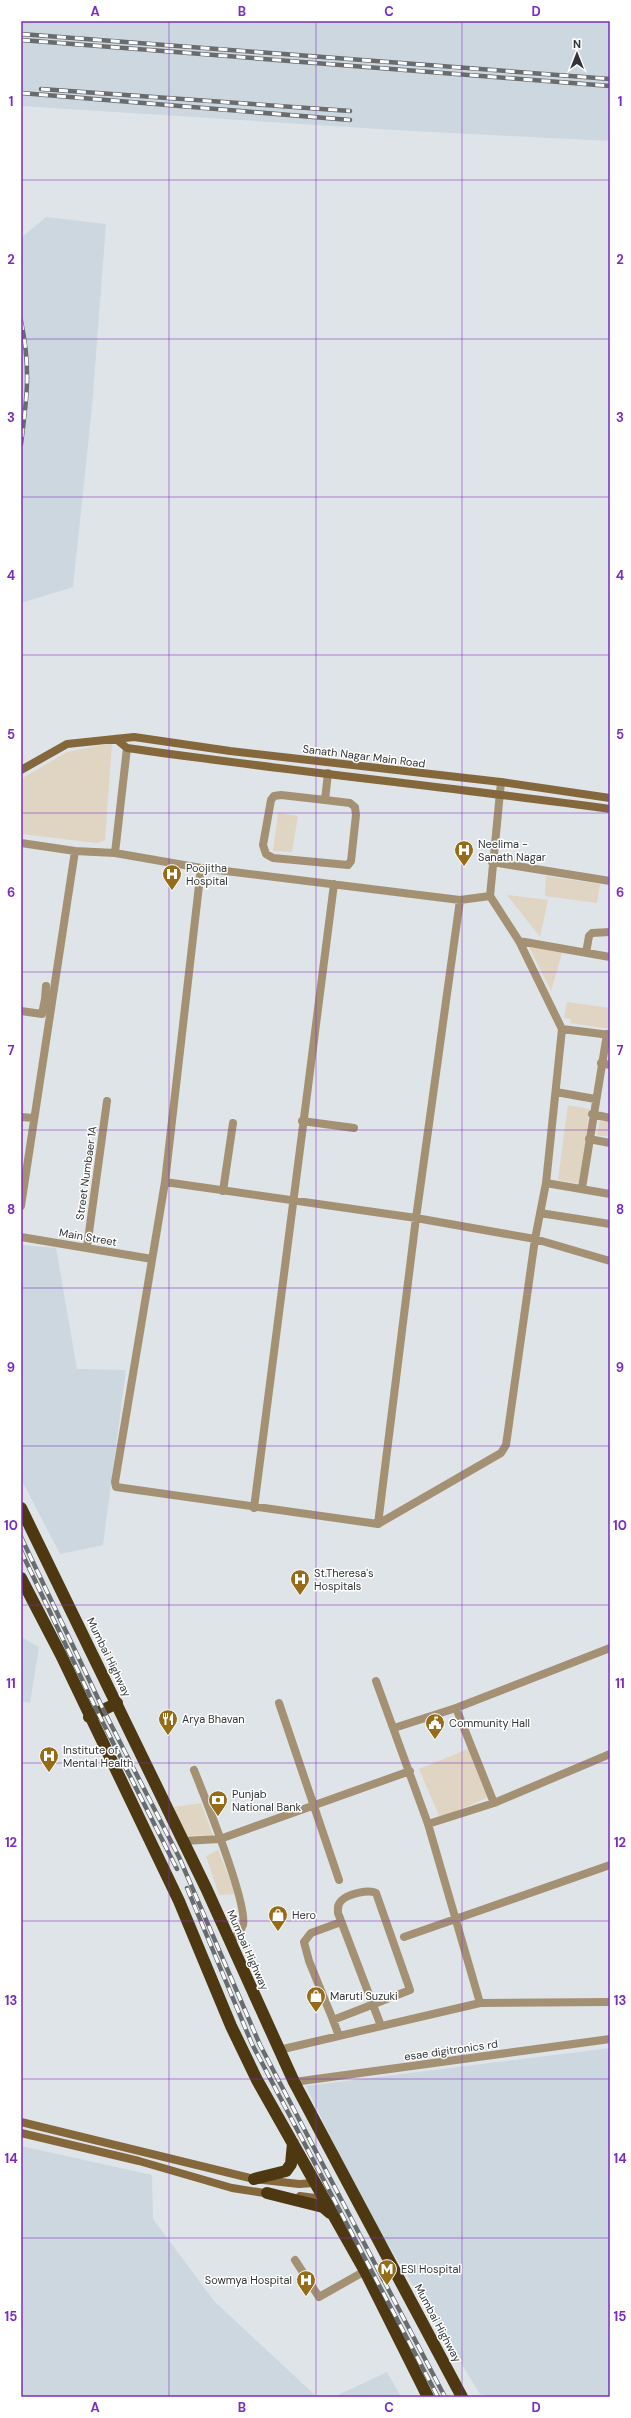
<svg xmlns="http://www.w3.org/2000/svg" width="631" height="2418" font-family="'DM Sans',sans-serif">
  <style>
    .built { fill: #ccd7e0 }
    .green { fill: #e0d4c3 }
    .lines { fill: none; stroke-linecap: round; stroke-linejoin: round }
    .street { stroke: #a49174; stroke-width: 8 }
    .secondary { stroke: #84683c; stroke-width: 8 }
    .highway { stroke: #4e3811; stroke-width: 12 }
    .rail-casing { stroke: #696c6e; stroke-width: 4.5 }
    .rail { stroke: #fff; stroke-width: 3; stroke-dasharray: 9; stroke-linecap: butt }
    .grid { fill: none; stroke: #7b2cbf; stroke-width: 1; stroke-opacity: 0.55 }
    .labels { text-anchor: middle; stroke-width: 3; stroke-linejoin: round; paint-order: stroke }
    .street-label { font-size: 11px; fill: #323435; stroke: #fff }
    .poi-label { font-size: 11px; fill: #323435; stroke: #fff; text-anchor: start }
    .neatline { fill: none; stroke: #7b2cbf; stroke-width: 1.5 }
    .grid-label { font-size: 13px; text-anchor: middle; font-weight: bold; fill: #7b2cbf }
  </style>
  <rect width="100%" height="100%" fill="#dfe4e8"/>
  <path class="built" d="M21,21H610V141L394,130L21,106Z
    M46,217L106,224L92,407L73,587L21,603V238Z
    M21,1245L56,1248L77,1369L126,1370L103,1545L60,1554L21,1479Z
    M21,1637L39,1647L30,1703L21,1701Z
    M610,2048V2397H491L480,2394L363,2204L306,2086Z
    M21,2146L152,2175L153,2219L214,2301L317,2397H21Z
    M387,2372L401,2397H334Z"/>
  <path class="green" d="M112,743L105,840L97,843L21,834V779L67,752Z
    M278,813L298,816L292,852L273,851Z
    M546,876L600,884L597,903L545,896Z
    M507,895L548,900L540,937Z
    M529,947L563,950L551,991Z
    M567,1002L610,1008V1029L570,1023L571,1019L564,1018Z
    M568,1105L589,1109L581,1184L558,1180Z
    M600,1120L610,1122V1137L597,1135Z
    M470,1748L489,1797L440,1818L419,1769Z
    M201,1803L213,1835L185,1836L174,1807Z
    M218,1850L236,1894L219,1895L206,1856Z"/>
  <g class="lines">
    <path class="street" d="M325,800L281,795L274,796L271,800L263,845L266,854L273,858L348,865L351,861L356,815L355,807L350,803L325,800L328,773
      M21,843L75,851L115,853L201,868L460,900L490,896L519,941L562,1029L546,1183L535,1239L506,1445L501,1453L378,1524L116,1487L115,1482L165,1182L201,868
      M115,853L127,748
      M492,862L610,881
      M490,896L501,782
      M519,941L610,957
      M586,953L589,936L592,933L610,932
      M45,999L46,986
      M21,1011L42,1014L45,999L52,1000
      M562,1029L610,1035
      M601,1063L610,1065
      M556,1092L595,1099
      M592,1114L610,1118
      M21,1117L33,1118
      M302,1121L354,1128
      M589,1139L610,1143
      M165,1182L416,1218L535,1239L610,1261
      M546,1183L610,1194
      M582,1188L607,1034
      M223,1191L233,1123
      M21,1206L75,851
      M540,1213L610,1224
      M21,1237L152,1259
      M87,1247L107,1101
      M254,1508L334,884
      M378,1524L416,1218L460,900
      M376,1681L428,1824L480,2003
      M279,1703L339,1880
      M456,1708L494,1803
      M394,1728L456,1708L610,1648
      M194,1770C204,1795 248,1904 243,1925C241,1932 235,1937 230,1942
      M428,1824L494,1803L610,1754
      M183,1841L220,1839L410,1771
      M341,1922L311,1933L304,1942L309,1961L333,2020L410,1990L376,1893C369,1889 347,1894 341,1901C337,1905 338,1908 338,1913L381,2026
      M404,1937L610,1865
      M333,2020L339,2036
      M279,2050L480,2003L610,2002
      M294,2082L610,2039
      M295,2260L319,2297L365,2271"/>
    <path class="secondary" d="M116,739L127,748C287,771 449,787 610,809
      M21,770L67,744L134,737L230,751L501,782L610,798
      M21,2122L254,2179L299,2184L314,2183
      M21,2133L139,2161L232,2188L271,2194
      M300,2196L323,2199"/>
    <path class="highway" d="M21,1508L206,1888L294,2082L462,2397
      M21,1578L61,1655L179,1901L231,2026L257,2080L365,2271L428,2397
      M89,1717L117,1703
      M254,2179L286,2171L291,2164L293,2143
      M267,2193L323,2207L330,2213"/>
    <defs>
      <path id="rail" d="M21,34L610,79
        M21,40L610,86
        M41,89L350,111
        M21,93L350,120
        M21,321C31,368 27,398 21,444
        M21,1537L104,1711L179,1857L260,2045L445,2397
        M21,1551L98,1713L177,1869
        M187,1888L252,2044L438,2397"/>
    </defs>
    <use href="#rail" class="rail-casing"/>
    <use href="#rail" class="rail"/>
  </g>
  <path class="grid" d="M169,21V2397M316,21V2397M462,21V2397M21,180H610M21,339H610M21,497H610M21,655H610M21,813H610M21,972H610M21,1130H610M21,1288H610M21,1446H610M21,1605H610M21,1763H610M21,1921H610M21,2079H610M21,2238H610"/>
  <defs>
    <symbol id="hospital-pin" viewBox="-11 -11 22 30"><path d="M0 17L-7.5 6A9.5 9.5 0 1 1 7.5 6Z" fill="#976c19" stroke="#fff"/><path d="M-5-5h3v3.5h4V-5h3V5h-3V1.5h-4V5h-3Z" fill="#fff"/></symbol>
    <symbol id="restaurant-pin" viewBox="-11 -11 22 30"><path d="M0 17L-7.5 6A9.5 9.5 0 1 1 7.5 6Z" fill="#976c19" stroke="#fff"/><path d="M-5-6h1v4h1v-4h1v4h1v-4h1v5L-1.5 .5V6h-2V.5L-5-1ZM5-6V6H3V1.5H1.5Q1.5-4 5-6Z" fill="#fff"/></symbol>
    <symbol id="civic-pin" viewBox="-11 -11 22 30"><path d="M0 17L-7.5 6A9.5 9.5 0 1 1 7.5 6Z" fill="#976c19" stroke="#fff"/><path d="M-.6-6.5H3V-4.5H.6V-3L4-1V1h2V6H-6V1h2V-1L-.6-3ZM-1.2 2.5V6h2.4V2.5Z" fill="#fff"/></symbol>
    <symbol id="bank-pin" viewBox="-11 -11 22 30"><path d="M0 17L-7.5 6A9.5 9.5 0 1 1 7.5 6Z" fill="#976c19" stroke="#fff"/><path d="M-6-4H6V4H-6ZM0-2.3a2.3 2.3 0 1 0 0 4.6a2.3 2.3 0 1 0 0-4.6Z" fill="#fff"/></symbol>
    <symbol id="shop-pin" viewBox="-11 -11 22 30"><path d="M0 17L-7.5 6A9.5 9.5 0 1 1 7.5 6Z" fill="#976c19" stroke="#fff"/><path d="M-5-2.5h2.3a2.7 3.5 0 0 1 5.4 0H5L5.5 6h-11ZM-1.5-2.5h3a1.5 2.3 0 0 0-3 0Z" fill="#fff"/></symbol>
    <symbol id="metro-pin" viewBox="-11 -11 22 30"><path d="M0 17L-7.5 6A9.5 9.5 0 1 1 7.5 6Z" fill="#976c19" stroke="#fff"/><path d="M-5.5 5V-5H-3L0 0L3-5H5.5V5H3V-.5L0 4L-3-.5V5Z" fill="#fff"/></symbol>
  </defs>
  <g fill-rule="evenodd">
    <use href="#hospital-pin" x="453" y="839" width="22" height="30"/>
    <use href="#hospital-pin" x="161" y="863" width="22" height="30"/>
    <use href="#hospital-pin" x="289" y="1568" width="22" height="30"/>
    <use href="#restaurant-pin" x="157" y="1708" width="22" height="30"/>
    <use href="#civic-pin" x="424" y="1712" width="22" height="30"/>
    <use href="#hospital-pin" x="38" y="1745" width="22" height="30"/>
    <use href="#bank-pin" x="207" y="1789" width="22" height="30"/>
    <use href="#shop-pin" x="267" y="1904" width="22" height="30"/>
    <use href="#shop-pin" x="305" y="1985" width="22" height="30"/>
    <use href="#metro-pin" x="376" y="2258" width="22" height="30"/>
    <use href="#hospital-pin" x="295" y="2269" width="22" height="30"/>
  </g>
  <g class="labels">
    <g class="street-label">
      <text transform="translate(364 756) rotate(7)" y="4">Sanath Nagar Main Road</text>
      <text transform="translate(86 1173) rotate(-82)" y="4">Street Numbaer 1A</text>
      <text transform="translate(88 1237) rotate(10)" y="4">Main Street</text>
      <text transform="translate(109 1657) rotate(64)" y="4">Mumbai Highway</text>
      <text transform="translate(248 1950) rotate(66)" y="4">Mumbai Highway</text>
      <text transform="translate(451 2050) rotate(-8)" y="4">esae digitronics rd</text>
      <text transform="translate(438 2323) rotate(62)" y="4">Mumbai Highway</text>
    </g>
    <g class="poi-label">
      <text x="478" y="848">Neelima -<tspan x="478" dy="13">Sanath Nagar</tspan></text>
      <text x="186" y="872">Poojitha<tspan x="186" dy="13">Hospital</tspan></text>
      <text x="314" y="1577">St.Theresa's<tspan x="314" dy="13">Hospitals</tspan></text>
      <text x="182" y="1723">Arya Bhavan</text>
      <text x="449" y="1727">Community Hall</text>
      <text x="63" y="1754">Institute of<tspan x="63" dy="13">Mental Health</tspan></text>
      <text x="232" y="1798">Punjab<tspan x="232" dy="13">National Bank</tspan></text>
      <text x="292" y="1919">Hero</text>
      <text x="330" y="2000">Maruti Suzuki</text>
      <text x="401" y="2273">ESI Hospital</text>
      <text x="292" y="2284" text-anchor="end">Sowmya Hospital</text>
    </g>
  </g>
  <rect width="631" height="2418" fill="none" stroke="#ffffff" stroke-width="44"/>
  <g transform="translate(577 54)" stroke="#ffffff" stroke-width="3" paint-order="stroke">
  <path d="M0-3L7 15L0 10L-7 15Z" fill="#323435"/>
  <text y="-6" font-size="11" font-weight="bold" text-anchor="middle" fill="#323435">N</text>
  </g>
  <rect x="22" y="22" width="587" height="2374" class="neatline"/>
  <g class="grid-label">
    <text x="95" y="16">A</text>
    <text x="242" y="16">B</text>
    <text x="389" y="16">C</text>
    <text x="536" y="16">D</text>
    <text x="11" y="106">1</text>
    <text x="620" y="106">1</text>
    <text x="11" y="264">2</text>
    <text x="620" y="264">2</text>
    <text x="11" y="422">3</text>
    <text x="620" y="422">3</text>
    <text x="11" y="580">4</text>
    <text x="620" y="580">4</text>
    <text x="11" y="739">5</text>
    <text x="620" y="739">5</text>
    <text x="11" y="897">6</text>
    <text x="620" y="897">6</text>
    <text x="11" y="1055">7</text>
    <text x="620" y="1055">7</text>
    <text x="11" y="1214">8</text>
    <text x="620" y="1214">8</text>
    <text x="11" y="1372">9</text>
    <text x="620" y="1372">9</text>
    <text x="11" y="1530">10</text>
    <text x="620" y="1530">10</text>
    <text x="11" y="1688">11</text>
    <text x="620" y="1688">11</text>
    <text x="11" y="1847">12</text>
    <text x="620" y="1847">12</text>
    <text x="11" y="2005">13</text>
    <text x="620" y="2005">13</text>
    <text x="11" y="2163">14</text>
    <text x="620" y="2163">14</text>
    <text x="11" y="2321">15</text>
    <text x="620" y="2321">15</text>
    <text x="95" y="2412">A</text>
    <text x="242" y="2412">B</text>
    <text x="389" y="2412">C</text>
    <text x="536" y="2412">D</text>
  </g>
</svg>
